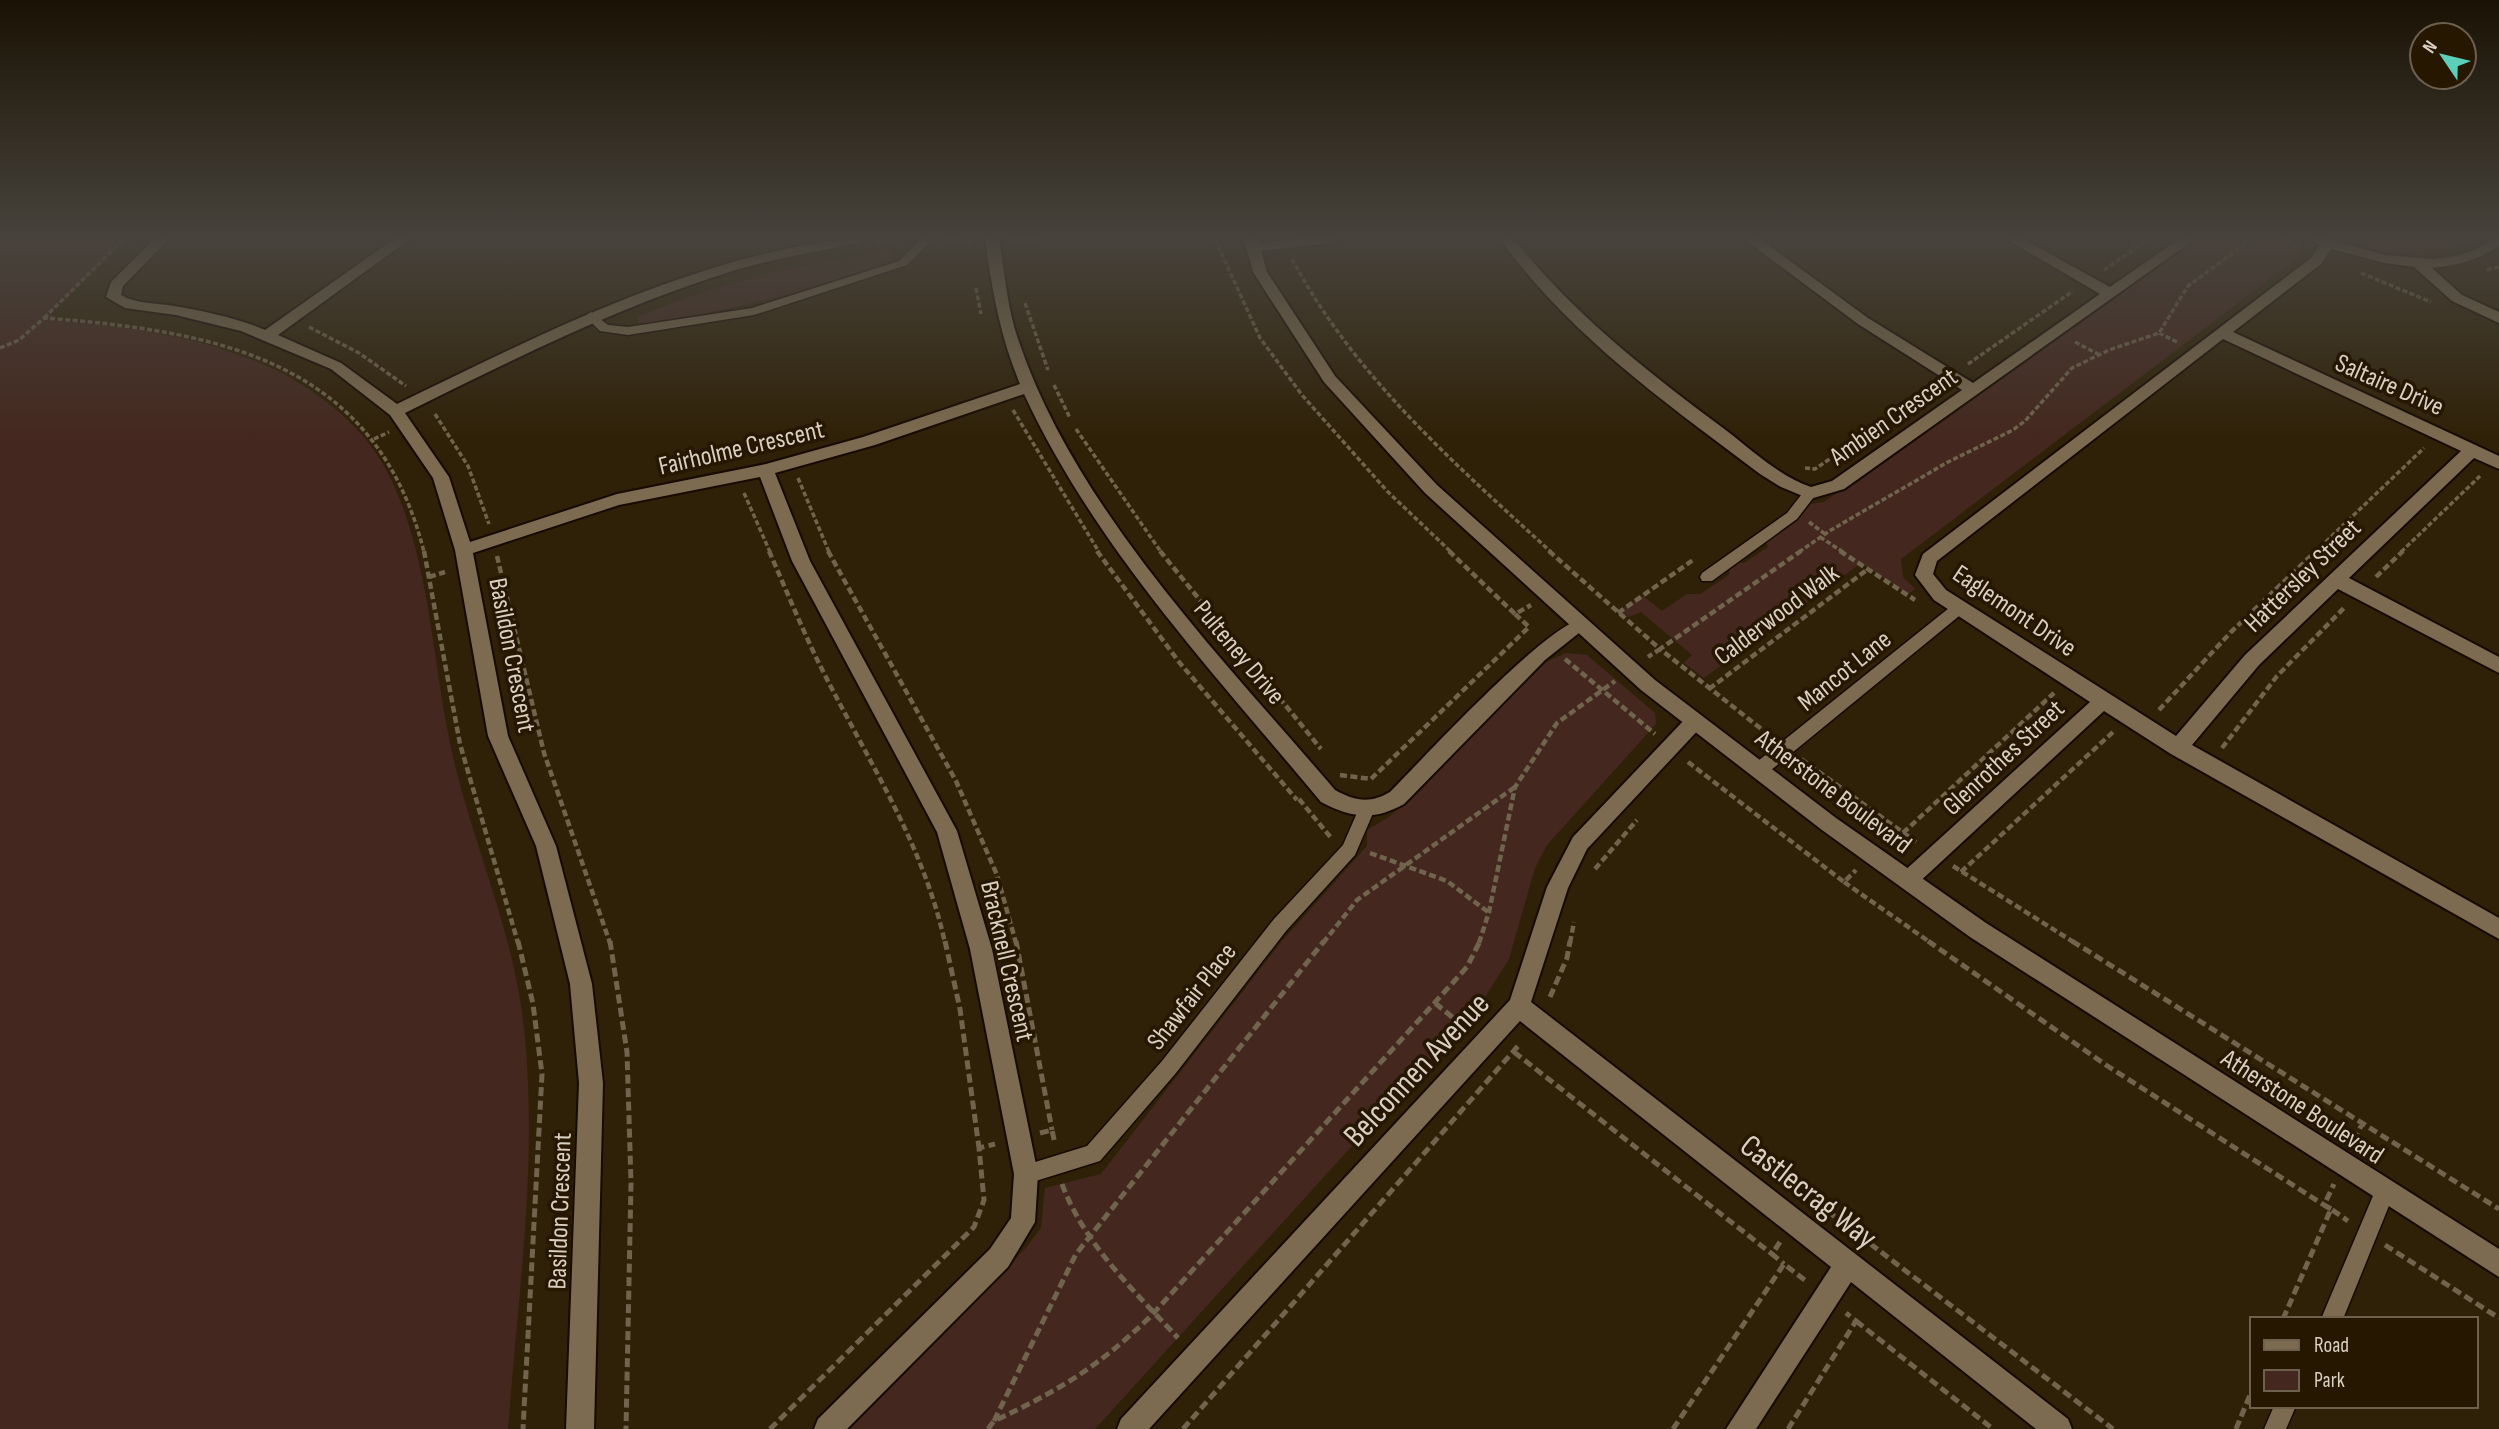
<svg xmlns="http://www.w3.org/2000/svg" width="2499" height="1429" font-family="'Sofia Sans Condensed',sans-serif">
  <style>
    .green { fill: #44281f }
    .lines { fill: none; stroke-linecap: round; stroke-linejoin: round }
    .service-casing { stroke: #170a00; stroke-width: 3 }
    .minor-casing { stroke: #170a00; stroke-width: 4 }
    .tertiary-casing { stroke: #170a00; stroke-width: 4 }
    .path-far2 { stroke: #70644e; stroke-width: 3.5; stroke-dasharray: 5 2.5; stroke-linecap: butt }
    .path-far1 { stroke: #70644e; stroke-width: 4.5; stroke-dasharray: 7 3.5; stroke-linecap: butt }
    .path { stroke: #70644e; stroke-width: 5; stroke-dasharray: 9 4.5; stroke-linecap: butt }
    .service { fill: #7c6b50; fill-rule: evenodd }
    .minor { fill: #7c6b50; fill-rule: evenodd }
    .tertiary { fill: #7c6b50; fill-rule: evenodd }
    .labels { text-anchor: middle; stroke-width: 7; stroke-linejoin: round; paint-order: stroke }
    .street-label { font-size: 26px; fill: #dad0c2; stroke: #251700 }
    .near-street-label { font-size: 32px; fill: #dad0c2; stroke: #251700 }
  </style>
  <rect width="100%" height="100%" fill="#2f2107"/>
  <path class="green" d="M0,239H127L49,314L55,316L50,321C162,328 285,348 363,436C424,506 430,638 447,728C464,823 507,911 521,1006C541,1143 518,1291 508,1429H0Z
    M2197,239H2293L2299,243V257L1901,559L1903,577L1915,589L1908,594L1861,563L1704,678L1684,663L1692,655L1641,612L1629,617L1620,611L1642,595L1662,611L1687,594H1700L1729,575L1730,568L1736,562L1744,563L1768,547L1766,541L1796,521L1810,504L1824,502Z
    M2325,239H2481C2431,258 2376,255 2325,239Z
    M890,252L894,261C810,292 726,311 639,325L637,317C718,283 803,262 890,252Z
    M1566,653L1587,655L1655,713L1656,724L1547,845L1535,868L1509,959L1480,1005L1095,1429H844L1025,1249L1041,1228L1045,1188L1101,1174L1282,941L1367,846V830L1389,817L1546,662Z"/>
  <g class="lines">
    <defs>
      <path id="service" d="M921,239H933L907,265L754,315L628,335L600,331L585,316L591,312L608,325L628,327L752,308L899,261Z
        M1810,488L1817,493L1797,519L1712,581H1702L1700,577L1702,573L1787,513L1805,490Z
        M1959,603L1964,604L1966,608L1964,612L1765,775H1753L1751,770L1753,765L1954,604Z
        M1366,804L1372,806L1374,811L1355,855L1286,931L1176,1073L1100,1161L1026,1184L1019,1181L1016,1174L1019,1167L1087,1146L1162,1061L1274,919L1343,845L1360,806Z
        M2385,1181L2392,1184L2395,1191L2343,1319H2321L2378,1184Z
        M2274,1406H2296L2286,1429H2264Z"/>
      <path id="minor" d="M154,239H169L123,286L121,295C136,304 157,303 174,306C204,311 237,318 265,330L394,239H410L278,335L341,363L397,404C513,348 630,288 756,256C793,247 828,239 866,239L859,243C819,251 778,258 739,269C623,304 514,359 405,413L449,477L470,542L617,494L766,464L863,437L1020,384C1000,336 992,290 985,239H999C1005,273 1007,309 1019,342C1075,508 1223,659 1335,790C1355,801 1370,804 1390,792C1417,765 1558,611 1586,620L1589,625L1545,660L1404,804C1374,821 1351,818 1321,802C1214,673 1095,547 1024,394L875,445L775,473L810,561L957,831L992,949L1038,1174L1035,1222L1008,1267L847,1429H814L818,1419L990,1249L1011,1218L1014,1174L970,949L937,832L792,561L760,477L619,505L473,553L508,736L556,846L592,984L603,1083L594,1429H566L579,1083L570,984L536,846L488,736L455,550L433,478L390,415L331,369L241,331L176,315L125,308L106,297L111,282Z
        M1298,239H1338L1331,243L1253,252L1246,248L1253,244Z
        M1500,239H1514C1574,315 1649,373 1727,431C1753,451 1779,476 1811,487L1832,481L1962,390L1858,324L1744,239H1760L1868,318L1973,383L2100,294L2006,239H2023L2110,287L2179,239H2195L1844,489L1810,499L1781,487L1760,474C1667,404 1568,334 1500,239Z
        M2309,239H2328L2385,255L2434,259L2455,256L2475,250L2492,239H2499V246C2478,260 2457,266 2432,268L2462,295L2499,312V323L2452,301L2414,267L2385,263L2331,249L2321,264L2233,332L2499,456V469L2474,458L2349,578L2499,657V673L2338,589L2259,665L2192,745L2499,918V939L2171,754L2104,711L1915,886L1908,889L1901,886L1897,880L1901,874L2090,702L1934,600L1915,575L1923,554L2311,258L2320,245ZM2223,339L2461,451L2245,655L2176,736L1946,590L1933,574L1937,561Z
        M1695,713L1702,716L1705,721L1702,726L1587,849L1568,888L1531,1002L2068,1419L2072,1429H2036L1851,1282L1756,1429H1726L1831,1267L1520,1021L1149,1429H1117L1121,1419L1510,1000L1547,887L1573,837L1688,716Z"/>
      <path id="tertiary" d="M1244,239H1258L1267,272L1335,376L1437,485L1655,680L1836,818L1986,923L2499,1249V1277L1970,937L1822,830L1641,690L1425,493L1324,382L1253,272Z"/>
    </defs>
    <use href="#service" class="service-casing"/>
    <use href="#minor" class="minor-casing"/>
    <use href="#tertiary" class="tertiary-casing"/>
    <path class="path-far2" d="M945,239L974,242
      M1215,239L1260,338L1302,395L1387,491L1451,552
      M2281,239L2297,246
      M1011,240L1044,239
      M2445,241L2454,239
      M877,243L899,241
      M1292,259C1355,377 1454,463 1551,552
      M2104,270L2149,239
      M2487,270L2499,267
      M2361,273L2431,302
      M976,288L981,314
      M1025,303L1048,370
      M44,318L124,239
      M309,327L359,353L406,386
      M2159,333L2179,343
      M2075,342L2098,354
      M0,348L19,340L44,318C217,331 376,360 424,552
      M1968,364L2073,291
      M1054,385L1070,418
      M1013,410L1099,552
      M435,414L468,466L489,524
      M1076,429L1161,552
      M374,439L389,432
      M1805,468L1815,469L1935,387
      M798,478L829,552
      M744,493L770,552
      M1809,522L1825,534
      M1820,537L1843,552
      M1799,552L1831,530L1948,462L2013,430L2025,421L2072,368L2109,350L2159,333L2188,286L2252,239
      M2315,552L2424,448
      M2401,552L2480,476"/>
    <path class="path-far1" d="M424,551L460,744L518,943
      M769,551C784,585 798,619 814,653C860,749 922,837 945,943
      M828,551L956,781L997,875L1016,943
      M1097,551L1179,662L1297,800
      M1160,551L1321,749
      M1449,551L1515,614
      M1549,551L1660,649L1648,657
      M1840,551L1915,600
      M497,556L544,753L610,943
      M429,577L445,572
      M2376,577L2403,551
      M1618,613L1693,560
      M1565,659L1655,734
      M1709,689L1868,569
      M2159,710L2231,632L2316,551
      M1769,735L1660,649L1801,551
      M2222,748L2277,676L2344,608
      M1801,759L1916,842
      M1688,762L1844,882L1856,870
      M1340,775L1371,779L1529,627L1515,614L1531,605
      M1299,799L1332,839
      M1903,833L2054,693
      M1370,853L1447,881L1488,912
      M1953,866L2075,943
      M1595,869L1637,820
      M1961,872L2113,732
      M1844,882L1931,943
      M1323,943L1357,900L1515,787
      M1479,943L1489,912L1515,787L1557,723L1615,681
      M1570,943L1574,922"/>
    <path class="path" d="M518,941L533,1004L542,1074L523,1429
      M610,941L627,1052L631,1183L626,1429
      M945,941L960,1009L979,1148
      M1016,941L1052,1130
      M1928,941L2106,1065L2324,1205
      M2072,941L2499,1209
      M1550,997L1567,958L1570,941
      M1435,1003L1468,1030
      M1514,1052L1772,1254
      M1040,1133L1052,1130L1055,1144
      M2354,1141L2362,1124
      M1763,1162L2113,1429
      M1062,1184C1084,1244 1135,1292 1178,1338
      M2331,1209L2324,1205L2334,1184
      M1780,1242L1772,1254L1784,1264
      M2385,1245L2499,1318
      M2283,1319L2331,1209L2348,1221
      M1856,1321L1993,1429
      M994,1421L1076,1254L1324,941
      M770,1429L974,1227L984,1200L979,1148L995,1144
      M988,1429L994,1421C1060,1390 1098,1367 1151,1316L1467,967L1480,941
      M1183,1429L1518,1046
      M1673,1429L1784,1264L1806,1281
      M1788,1429L1856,1321L1846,1313
      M2236,1429L2252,1390"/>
    <use href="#service" class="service"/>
    <use href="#minor" class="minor"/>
    <use href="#tertiary" class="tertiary"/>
  </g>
  <linearGradient id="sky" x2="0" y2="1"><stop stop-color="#1a1204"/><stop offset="0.54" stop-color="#47433c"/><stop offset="1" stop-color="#47433c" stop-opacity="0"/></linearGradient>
  <rect width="2499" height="439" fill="url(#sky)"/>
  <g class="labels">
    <g class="street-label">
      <text transform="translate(2390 384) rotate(24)" y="9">Saltaire Drive</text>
      <text transform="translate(1893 416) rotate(-35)" y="9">Ambien Crescent</text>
      <text transform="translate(741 447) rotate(-13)" y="9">Fairholme Crescent</text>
      <text transform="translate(2302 575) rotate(-44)" y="9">Hattersley Street</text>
      <text transform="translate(2015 610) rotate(34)" y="9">Eaglemont Drive</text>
      <text transform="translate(1776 614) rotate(-37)" y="9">Calderwood Walk</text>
      <text transform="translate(1240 652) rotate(50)" y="9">Pulteney Drive</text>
      <text transform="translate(513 655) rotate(79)" y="9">Basildon Crescent</text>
      <text transform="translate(1844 670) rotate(-39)" y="9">Mancot Lane</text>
      <text transform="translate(2003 757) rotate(-43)" y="9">Glenrothes Street</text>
      <text transform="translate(1834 791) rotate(37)" y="9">Atherstone Boulevard</text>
      <text transform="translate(1008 961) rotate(77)" y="9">Bracknell Crescent</text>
      <text transform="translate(1191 996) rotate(-52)" y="9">Shawfair Place</text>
      <text transform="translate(2303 1106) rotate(33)" y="9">Atherstone Boulevard</text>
      <text transform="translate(559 1211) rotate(-88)" y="9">Basildon Crescent</text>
    </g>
    <g class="near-street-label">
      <text transform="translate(1416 1069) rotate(-47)" y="11">Belconnen Avenue</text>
      <text transform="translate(1809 1191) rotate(38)" y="11">Castlecrag Way</text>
    </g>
  </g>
  <rect x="2250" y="1317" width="228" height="91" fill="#251700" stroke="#6d614e" stroke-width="2"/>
  <rect x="2264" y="1340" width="35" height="10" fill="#7c6b50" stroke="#6d614e" stroke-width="2"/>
  <text x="2314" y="1352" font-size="21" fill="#dad0c2">Road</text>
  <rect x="2264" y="1370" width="35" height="21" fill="#44281f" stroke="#6d614e" stroke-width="2"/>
  <text x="2314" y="1387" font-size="21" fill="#dad0c2">Park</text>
  <g transform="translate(2443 56) rotate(305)"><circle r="33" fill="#251700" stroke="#6d614e" stroke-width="2"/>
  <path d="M0-5L12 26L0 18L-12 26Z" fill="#5cceba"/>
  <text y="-10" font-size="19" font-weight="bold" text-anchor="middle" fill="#dad0c2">N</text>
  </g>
</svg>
